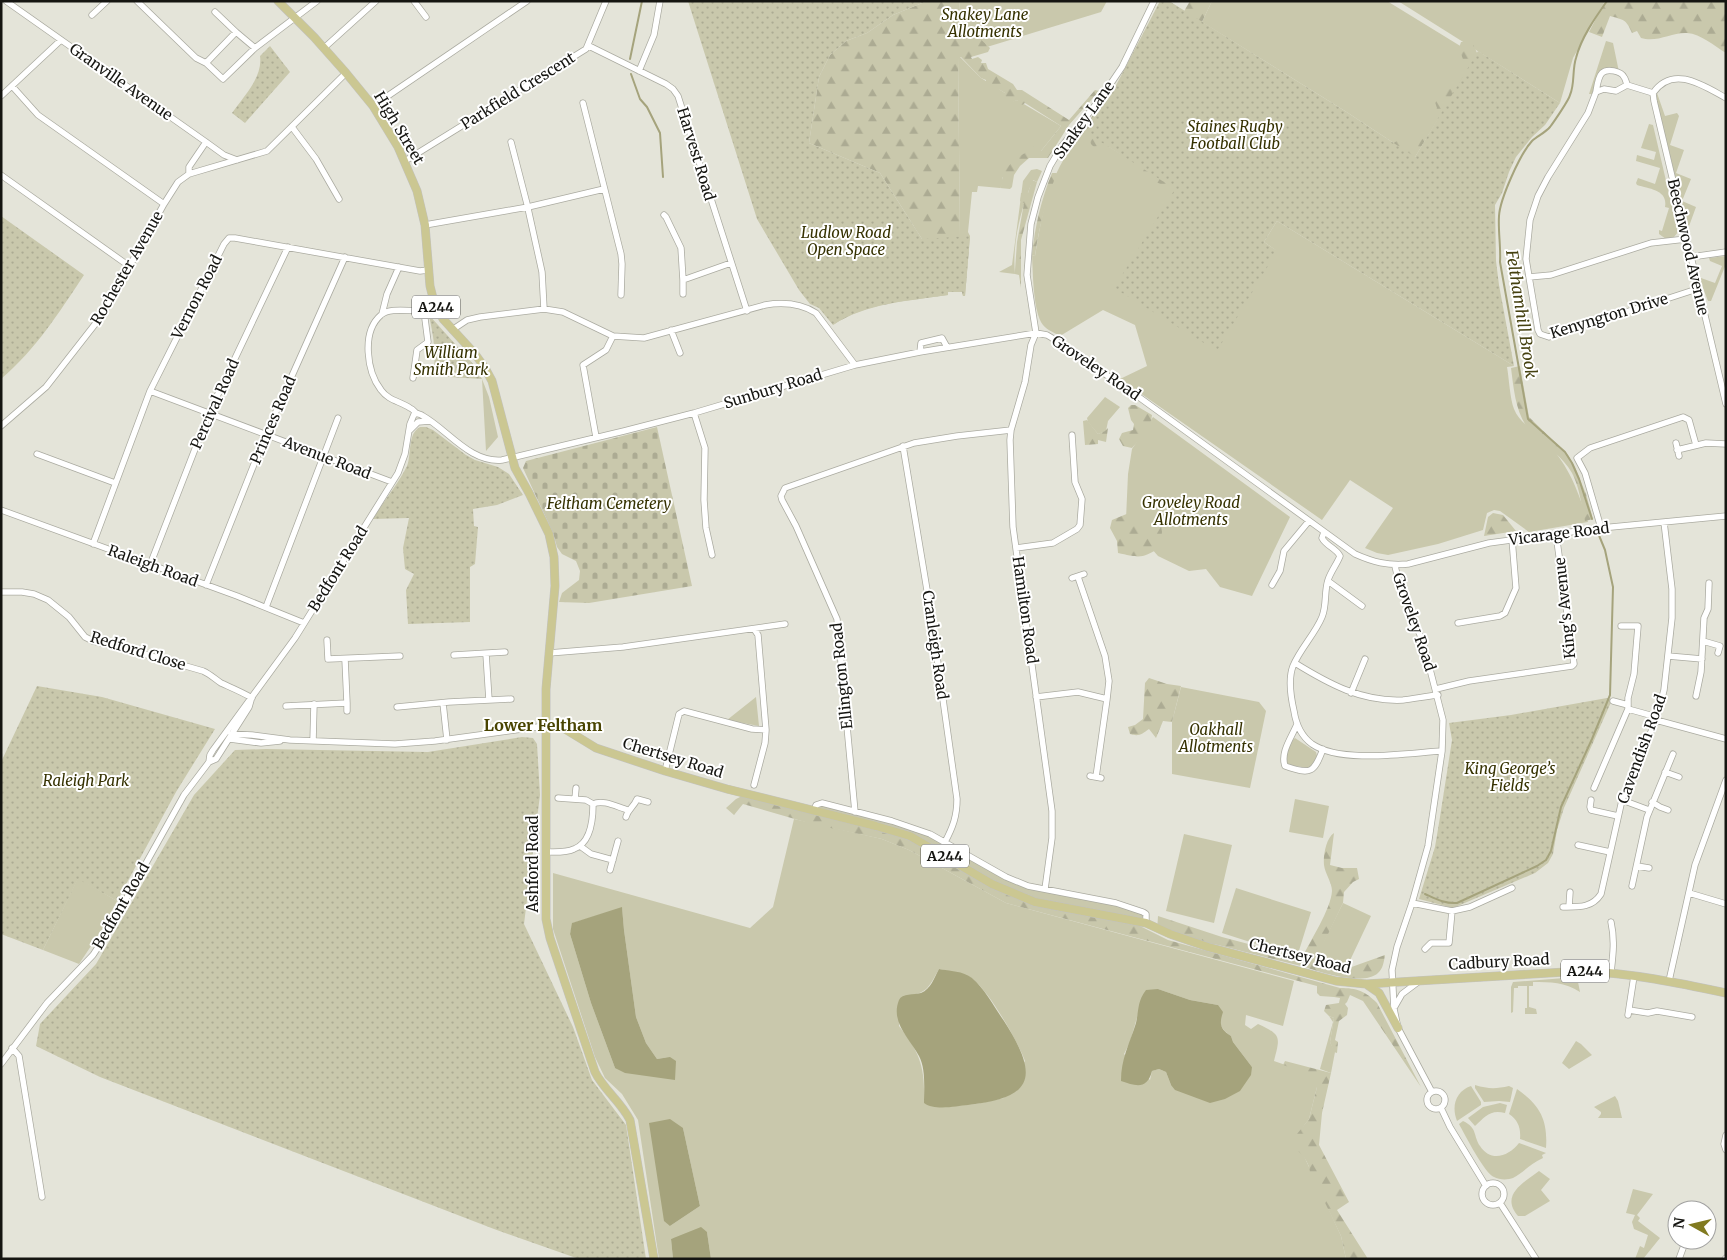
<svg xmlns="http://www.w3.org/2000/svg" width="1727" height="1260" font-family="Merriweather,serif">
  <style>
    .green { fill: #c9c8ac; fill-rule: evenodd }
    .forest { fill: url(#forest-firs) }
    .cemetery { fill: url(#cemetery-stones) }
    .park { fill: url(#park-dots) }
    .water { fill: #a5a37c }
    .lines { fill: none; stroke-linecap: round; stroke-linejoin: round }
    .stream { stroke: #a5a37c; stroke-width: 2 }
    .minor-casing { stroke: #ababa1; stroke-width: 7 }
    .major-casing { stroke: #c2c2c1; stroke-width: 9 }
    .minor { stroke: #fff; stroke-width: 5.5 }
    .major { stroke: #cbc792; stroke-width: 8 }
    .labels { text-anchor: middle; stroke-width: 4; stroke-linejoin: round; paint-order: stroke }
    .shield { fill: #fff; stroke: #5b5b58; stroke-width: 1 }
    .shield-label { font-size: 14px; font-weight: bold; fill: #151511 }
    .park-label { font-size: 15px; font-style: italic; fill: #353100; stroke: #fff }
    .street-label { font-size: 15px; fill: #151511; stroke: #fff }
    .water-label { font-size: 16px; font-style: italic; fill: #454110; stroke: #fff }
    .neighbourhood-label { font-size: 16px; font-weight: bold; fill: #494401; stroke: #fff }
  </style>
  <defs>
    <pattern id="forest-firs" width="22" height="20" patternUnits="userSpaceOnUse" patternTransform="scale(1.25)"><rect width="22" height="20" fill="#c9c8ac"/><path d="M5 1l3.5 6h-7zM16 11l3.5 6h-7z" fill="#acab93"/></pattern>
    <pattern id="cemetery-stones" width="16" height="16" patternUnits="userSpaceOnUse" patternTransform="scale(1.25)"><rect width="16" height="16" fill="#c9c8ac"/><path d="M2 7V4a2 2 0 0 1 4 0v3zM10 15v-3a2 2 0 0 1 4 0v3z" fill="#acab93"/></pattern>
    <pattern id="park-dots" width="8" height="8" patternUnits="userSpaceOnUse" patternTransform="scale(1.25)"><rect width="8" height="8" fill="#c9c8ac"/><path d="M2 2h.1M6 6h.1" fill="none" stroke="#acab93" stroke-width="1.8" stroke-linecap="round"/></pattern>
  </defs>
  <rect width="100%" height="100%" fill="#e4e4d9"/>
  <path class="green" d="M959,1H1107L1101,12L964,54Z
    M1212,1H1387L1475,55L1415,157L1345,111L1202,22Z
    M1398,1H1605L1573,58L1560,103Z
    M1606,41L1613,43L1619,72L1607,68L1601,71L1592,94H1589Z
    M958,57H960L981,78L1005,93L1011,102L1017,100L1061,126L1041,151L1025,153L1002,178L1003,184L1000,188L978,186L977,192H972L968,232L970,236H960Z
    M1657,93L1665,116L1677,113L1679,116L1670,145L1684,150L1676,173L1691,179L1682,201L1696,207L1688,229L1656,98Z
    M1649,124L1653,125L1678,232L1674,237L1666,239L1659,234V230L1662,231L1669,208L1665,207C1668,190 1650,189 1637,185L1636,183L1638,178L1655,184L1660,168L1636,161L1637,155L1654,160L1656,152L1641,148Z
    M1082,130L1277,251L1264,242L1277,221L1514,366L1507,367C1509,378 1510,399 1514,409C1520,424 1535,430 1546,441C1570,468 1577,488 1588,522L1529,532L1500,511L1494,510L1487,513L1483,530L1438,544L1388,555L1377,553L1365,548L1393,508L1350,480L1322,520L1120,379L1147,366L1135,325L1103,310L1060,336C1055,333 1047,330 1043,325C1033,312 1033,273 1032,255L1035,256C1040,226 1045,193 1060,166C1066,154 1075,142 1082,130Z
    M1037,169L1042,171L1037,182L1033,180C1021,208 1012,243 1015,274L999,272L1012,265L1023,181L1031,170Z
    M1726,256V264L1711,301H1708L1700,280L1701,278L1715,283L1722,266L1710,261L1709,258Z
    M482,379L489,397L498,437L486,451Z
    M1105,397L1120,407L1108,421L1106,431L1098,434L1088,422L1087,418Z
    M1153,417L1290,517L1252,596L1220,587L1206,569L1189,571L1158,556L1126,519L1128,474L1132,449Z
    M1181,687L1259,702L1266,711L1250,788L1172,774V722Z
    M756,697L759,726L727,720Z
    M1295,738L1316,752L1317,756L1313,767L1309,768L1288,765L1285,760C1287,752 1288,743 1295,738Z
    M1295,799L1329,806L1323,838L1289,832Z
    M818,803L930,834L1016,882L1143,912L1147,920L1058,907L982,879L814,811Z
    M794,819L882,839L909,850L1006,903L1294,981L1283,1026L1246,1015L1245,1025L1251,1029L1258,1024C1282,1035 1280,1037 1274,1061L1317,1076V1087L1309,1119L1303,1127V1154L1341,1236L1346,1259H711L707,1232L671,1239L673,1259H659L638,1120L622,1094L605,1078L595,1057L553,929V873L750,928L773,907ZM622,908L624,930L636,1017L646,1043L657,1059L670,1057L615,1068L591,1003L570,934L573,923ZM939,969C948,971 967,974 973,979C990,993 1017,1040 1025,1061L1004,1098L976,1104L950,1106L924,1103C925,1068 921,1054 899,1026L903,996C928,994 928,988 939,969ZM1158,989L1190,1000L1218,1005C1219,1019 1218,1028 1231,1036L1233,1042L1252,1067L1171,1085L1166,1072L1159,1069L1152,1071L1150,1080L1124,1054L1130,1042L1138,1014ZM683,1128L700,1206L670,1226Z
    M1184,834L1232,845L1214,923L1166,911Z
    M78,878L117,901L101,931L79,964L43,950Z
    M1236,888L1311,912L1297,957L1222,933Z
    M1343,903L1371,916L1345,971L1316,957Z
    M1577,977L1580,992C1565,982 1550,982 1533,982V986H1529V1007L1536,1009L1537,1014H1525V1008H1527V986H1518V988H1514L1513,1012L1511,1013V987L1513,982Z
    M1329,1016L1334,1018L1330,1042L1335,1052L1331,1073L1320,1069L1333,1022Z
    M1576,1041L1581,1044L1592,1055L1569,1069L1562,1063Z
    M1475,1085C1488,1089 1496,1089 1509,1086L1513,1088L1510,1102L1499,1101L1484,1102L1475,1088Z
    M1471,1086L1481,1102V1105L1457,1121C1451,1106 1456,1091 1471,1086Z
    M1517,1089C1540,1105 1548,1120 1546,1148L1520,1139C1521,1128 1518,1120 1509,1114Z
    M1615,1096L1618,1101L1622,1118H1598L1601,1114V1112L1594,1107Z
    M1500,1103L1507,1105L1505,1113C1490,1109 1485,1117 1475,1126L1468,1118L1483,1107Z
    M1463,1121C1478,1128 1473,1136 1480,1146C1491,1163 1509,1156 1519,1143L1546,1153L1542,1155L1543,1158C1531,1163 1524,1172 1513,1178C1508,1180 1499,1180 1494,1177C1485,1174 1465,1135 1459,1124Z
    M1539,1171L1550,1179L1541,1190L1550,1201L1525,1216H1518C1500,1195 1523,1183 1539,1171Z
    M1633,1189L1653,1194L1637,1215L1640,1218L1638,1221L1660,1238L1643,1259H1635L1640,1246L1644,1248L1648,1235L1634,1229L1632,1222L1635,1215L1626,1213Z"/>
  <path class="forest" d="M927,1H959L961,21L990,48L988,52L971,57L972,59L978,57L982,60L981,63H986L988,69L1013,84L1017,90H1022L1069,120L1095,90L1099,91L1069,125L1048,158H1029L1020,166L1014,175L1012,187L1010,189L1000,188C1003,183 1001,181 1003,176C1005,167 1017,157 1025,153L1026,148L1033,146L1035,151H1041L1061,126L1025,103L1022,105L1017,100L1011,103L1006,102L1005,93L1000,90L991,88V86L986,84V80L981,78L961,57H958L960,236H970L965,296H963L962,292H948V295C909,301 866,303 833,325L922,239L880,173L809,143L819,77L830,55L846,41L867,33L893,15Z
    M1190,1H1212L1201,24L1392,144L1402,138H1416L1434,115L1437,108L1434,99C1440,92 1444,92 1449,87C1457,80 1460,71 1464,62L1459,48L1461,42H1472L1478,55L1414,158L1179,20Z
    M1605,1H1726V53C1714,46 1701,34 1687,33C1672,32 1657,43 1641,38L1637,31L1632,33C1626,19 1624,20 1610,16L1602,37L1589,32Z
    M1109,94H1114L1113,146L1106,148L1103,145L1094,147L1091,144L1090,140L1087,138L1082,142L1077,143C1074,133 1080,127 1089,123C1092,115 1098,107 1106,106L1109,102Z
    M1120,153L1176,185L1173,189C1164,188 1163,184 1155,182C1140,177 1128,170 1118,158Z
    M1052,173H1057C1046,200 1039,227 1035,256L1032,255C1035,226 1041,200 1052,173Z
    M1032,180L1037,182L1021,240V288L1019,275L1015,274V270L1017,242L1024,203L1020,201L1021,193H1028Z
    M1520,366L1529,417L1568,455L1575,467L1586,494L1593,519L1585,521C1581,505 1580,488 1572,473C1563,457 1547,447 1534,435C1516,419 1514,391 1511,368Z
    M1131,405H1135L1152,415C1151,429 1141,438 1132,448L1123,446L1119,439L1122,433L1133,430L1134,424L1131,420L1128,408Z
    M1087,420L1098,434L1105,431L1108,428L1106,442L1098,440V444L1085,445L1083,421Z
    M1129,513L1135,516L1131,521L1134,524L1142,522L1150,529L1161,526L1162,532L1160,547C1142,560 1138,557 1118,553L1117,541L1110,528L1112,520Z
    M1493,513L1503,515L1516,531L1484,536L1488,517Z
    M1149,678L1167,684L1181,686L1172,722L1163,721L1156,738L1149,729C1142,734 1139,737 1130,734L1128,727L1135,725L1143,719L1145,683Z
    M742,796L884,830L909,839L995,888L1134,923L1168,940L1340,988C1357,988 1365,991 1377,1003L1421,1087L1363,1001L1350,995L1347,1002L1345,1004L1348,1008L1347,1015L1339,1021L1335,1040L1338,1042L1337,1053L1334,1052L1330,1042L1334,1018L1329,1016L1324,1011L1326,1005L1339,1003L1340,998L1334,997L1320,996L1317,993V986L1006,903L909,850L882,839L812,824L743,804L734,815L726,808L736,799Z
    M1334,833L1330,865L1342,868H1357L1359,879L1353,882L1344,892L1343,903L1317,957L1345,971L1346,969L1385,955C1384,961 1383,969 1378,973C1364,986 1322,973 1305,967L1218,945L1170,937L1157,931L1158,916L1222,937L1302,958C1310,941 1331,909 1332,891C1332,882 1325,874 1324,865C1323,856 1326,838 1334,833Z
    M1285,1061L1331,1073L1322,1113L1319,1145L1349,1202L1337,1210L1368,1259H1346L1341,1236L1316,1184L1310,1180C1312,1163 1302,1153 1289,1144L1309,1119L1317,1087V1077L1283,1065Z"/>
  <path class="cemetery" d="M657,427L692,586L589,603L559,602L562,593L579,580L580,571L576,561L562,554L557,547L553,533L523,468L526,461Z"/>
  <path class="park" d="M688,1H927L893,15L867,33L846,41L830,55L819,77L809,143L880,173L922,239L970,236L965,296H963L962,292H948V295C909,301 866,302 833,325L819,308L810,304L799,290L757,219Z
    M1160,1H1169L1345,111L1415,157L1478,51L1560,103L1545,125L1532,137L1516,157L1509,172L1502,193L1495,205L1496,261L1499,285L1514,366L1277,221L1264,242L1277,251L1217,351L1114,288L1175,189L1082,130L1111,95Z
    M270,46L290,72L245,123L232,113C244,96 263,77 260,56Z
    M1,216L84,275C58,314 37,348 1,379Z
    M429,315L474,365L482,379L449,377L433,373C437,353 433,335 429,315Z
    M420,427H426L433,430L466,455L475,460L498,467L509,474L523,495L497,505L473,509L474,526L478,527L475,564L470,567V622L408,624L406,590L414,574L405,569L403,548L409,518L373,519C383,502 398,484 407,466C412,454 407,434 420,427Z
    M37,686L102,697L215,729L176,792L117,901L78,879L43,950L1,934V762Z
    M1607,698L1612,700L1564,808L1557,830L1553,854L1548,863L1535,873L1453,908L1419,899L1435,847L1440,817L1452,740L1449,723L1511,715Z
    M522,737L533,738L537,744L540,795L524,924L573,1027L592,1080L626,1125L646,1259H579L494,1229L100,1077L36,1046L40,1024L96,964L194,795L235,750L266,749L428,752Z"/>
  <path class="water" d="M622,907L624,930L636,1017L646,1043L657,1059L670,1057L676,1061L675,1080L625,1073L615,1068L591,1003L570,934L572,923Z
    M939,969C950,971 963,971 972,978C985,989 994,1007 1004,1021C1037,1073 1038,1098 968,1105C956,1106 935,1111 924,1103C924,1089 926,1069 919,1056C910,1039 890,1022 899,1000C902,993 914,995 921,993C931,989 934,978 939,969Z
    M1158,989L1190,1000L1218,1005L1223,1012C1219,1024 1220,1029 1231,1036L1233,1042L1252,1067L1251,1075L1240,1091L1225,1099L1210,1103L1175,1090L1171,1085L1166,1072L1159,1069L1152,1071C1147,1090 1136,1086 1121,1081C1121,1059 1129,1045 1136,1023C1139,1010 1137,1002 1146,990Z
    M670,1119L683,1128L700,1206L670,1226L664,1221L649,1123Z
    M701,1227L707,1232L711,1259H673L671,1239Z"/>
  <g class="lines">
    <path class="stream" d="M630,59L642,1
      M631,74L640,99L647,107L660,133L663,177
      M1592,519L1579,479L1572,463L1565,452L1528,419L1500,262C1501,247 1498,231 1499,216C1500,199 1520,154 1532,141C1537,136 1545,133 1550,127C1553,123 1569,100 1570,95C1575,84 1572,70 1576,58C1581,38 1595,18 1607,1
      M1425,894C1436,899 1445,904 1457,903L1537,866L1546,860L1551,851L1561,807L1592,739L1610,695L1613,587L1605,550L1598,533"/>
    <defs>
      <path id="minor" d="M6,1L206,142L224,155L237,160
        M137,1L196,58L206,63
        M414,1L426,17
        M215,12L236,32
        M92,15L107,1
        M589,46L666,84L673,89L678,96L747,311
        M255,48L236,32L206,63L223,79L255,48L317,1
        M324,48L376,1
        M639,71L654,35L660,1
        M12,86L38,115L164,204
        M1596,92C1597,86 1598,77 1602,73C1607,68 1621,71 1624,77C1625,78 1627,84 1627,85
        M1653,93L1627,85L1616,91L1604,89L1596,92L1588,113L1548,177L1538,196L1530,220L1526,259L1538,330L1540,334L1549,337L1697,289
        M1,96L61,40
        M1726,98C1704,86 1673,64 1653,93L1654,101L1726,404
        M583,103L621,254L622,264L621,295
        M373,106L527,1
        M292,127L316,159L339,199
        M511,142L527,204L542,272L544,309
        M405,161L586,49L606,1
        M189,174V167L206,142
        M1,175L129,266
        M664,215L666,217L681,248L683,280L731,263
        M425,225L528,207L604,189
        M1691,257L1726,252
        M1529,277L1551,275L1651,243L1686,239
        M683,280V294
        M437,308C420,315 392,305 381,315C361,332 367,372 381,390C389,401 400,401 410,408C413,409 414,411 416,413C418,414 421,414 423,416C448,430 470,463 502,460L624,431L694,413L855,365L920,352L1036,333L1047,335L1052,338L1136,395L1355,554C1373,562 1388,566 1408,564L1489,543L1601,528L1726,516
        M382,314L387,294L399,267
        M452,330L467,320L480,317L544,309L563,312L613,336L606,350L583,365L596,437
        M671,330L680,353
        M613,336L644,338L765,305C783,302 800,303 816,313L855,365
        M920,352L921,343L942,338L947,347
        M413,378L417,350L428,342L424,311
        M150,391L392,482
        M694,413L705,448L704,500L706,528L712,555
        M1,426L46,387L103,314L164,204L178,182L189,174L267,151L346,73
        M409,431L418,422L430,421
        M1676,443L1679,456
        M903,446L931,614L957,799C957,816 953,827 945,842
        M1677,450L1706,443L1726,444
        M37,454L115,483
        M1,510L237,596L304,623
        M1601,528L1585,473L1577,458L1590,448L1683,417L1689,420L1696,445
        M1324,532L1322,538C1326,546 1336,548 1340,556C1337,564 1331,571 1328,580C1324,592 1327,605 1322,617C1315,634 1300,649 1293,666C1288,679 1291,698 1294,711C1296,724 1301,736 1312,744C1341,764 1408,753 1442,751
        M93,544L150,391L224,244L229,238H235L420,271L428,270
        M1016,548L1053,543L1077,529L1080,525L1082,499L1075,482L1072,435
        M150,565L209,413L288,247
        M1395,566L1400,587L1423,642L1443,720L1442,751L1428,846L1412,903L1397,947L1392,970L1394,1009L1398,1028L1432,1092
        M1072,578L1084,574
        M1328,581L1362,606
        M206,585L266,434L345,257
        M1272,585L1280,571L1284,551L1309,521
        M1,592H22L34,594L48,600L69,617L85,637L93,641L130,650L203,671C210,674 215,679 221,683C232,688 242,692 252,698
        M266,607L338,418
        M1458,623L1500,616L1505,613L1516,588L1512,539
        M754,629L758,635L766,730L765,743L754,785
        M327,640L328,659L400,656
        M1703,641L1720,646L1718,653
        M549,653L623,647L785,624
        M486,654L489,700
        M454,655L505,652
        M1668,656L1702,659
        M1295,663C1329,684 1362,702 1403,700C1414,699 1426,696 1438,695
        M1436,689L1469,681L1572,666L1574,664L1556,534
        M1351,693L1365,659
        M1696,696L1701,672L1704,618L1708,609L1709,583
        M1036,697L1078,692L1107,699L1109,681L1105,656L1078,577
        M1613,701L1628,705
        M347,703V711
        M443,703L447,740
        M286,706L347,703L345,659
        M397,707L449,702L511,699
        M1628,709L1657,717
        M1656,720L1726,739
        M1297,724C1292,737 1280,752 1285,766C1311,775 1314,773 1323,749
        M231,734L252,735L290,740L395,744L435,741L545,726
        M230,739L261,743L280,741
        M313,741L314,704
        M209,762L210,755L213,750L295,638L398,473L405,454L410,424L415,412
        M665,771L679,714L684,711L752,729L766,730
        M1665,772L1679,777
        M1090,776L1101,778
        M1096,777L1107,699
        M1594,788L1628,709V698L1634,674L1638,626H1621
        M575,799L576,788
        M1591,800L1590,807L1591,810L1618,816
        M1622,800L1649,810
        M1652,802L1660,807L1668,810
        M593,804C603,799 617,807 628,810
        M814,811L816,805L822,803L892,821L930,834L1006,877L1028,886L1116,903L1143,912L1146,914V923
        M855,812L837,619L796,526L782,500L781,496L785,488L914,443L957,436L1011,430
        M626,817C628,809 634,807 637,799L648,802
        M1578,845L1610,852
        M580,846L591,854L613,860
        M546,852C555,852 566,853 574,849C591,843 593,820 593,804L586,800L558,798
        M1637,866L1649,868
        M610,870L618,841
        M1632,886L1647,817L1673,754
        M1045,889L1052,838V811L1013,527L1010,440L1011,430L1025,382L1031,345L1036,333L1027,275L1031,224L1038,197L1050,166L1062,146L1101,98L1122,67L1154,1
        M1689,893L1726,904
        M1412,903L1452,911L1470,907L1512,888
        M1563,907C1579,907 1592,908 1601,894L1622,800L1656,720L1664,690L1672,618V589L1664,522
        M1569,907L1570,892
        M1425,949L1431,943H1449L1452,911
        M1611,972C1613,955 1615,940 1611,922
        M1669,981L1695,865L1726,780
        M1394,1008L1402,994L1418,982
        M1629,1010L1648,1013L1657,1011L1692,1017
        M1628,1015L1634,976
        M12,1048L19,1056L42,1197
        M1,1064L47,1003L93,955L106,935L184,795L209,762L216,759L249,707L251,700
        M1427 1100a9 9 0 1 1 18 0a9 9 0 1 1-18 0Z
        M1441,1108L1450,1127L1486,1186
        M1726,1135L1724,1144L1726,1150
        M1482 1194a11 11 0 1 1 22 0a11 11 0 1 1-22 0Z
        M1500,1203L1536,1259
        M1679,1259L1686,1240
        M1725,1259L1726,1258"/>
      <path id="major" d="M278,1L314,37L346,73L373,106L398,147L417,191L425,225L430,286L434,302L443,319L475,354L485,368L492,381L515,468L529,493L549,534L554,557L555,586L546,689V919L550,938L595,1072C604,1090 621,1102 630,1120L654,1259
        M545,726H560L596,748L665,771L727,789L876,826L910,836L992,884L1035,902L1146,923L1170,934L1208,947L1336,981L1366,984L1582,971C1631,973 1679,983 1726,993
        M1366,984L1379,993L1398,1028"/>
    </defs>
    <use href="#minor" class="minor-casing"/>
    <use href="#major" class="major-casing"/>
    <use href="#minor" class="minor"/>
    <use href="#major" class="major"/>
  </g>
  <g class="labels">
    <g class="shield">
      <rect x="412" y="295.5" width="48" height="23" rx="4"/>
      <rect x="921" y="844.5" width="48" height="23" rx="4"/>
      <rect x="1561" y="959.5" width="48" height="23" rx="4"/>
    </g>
    <g class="shield-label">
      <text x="436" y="312">A244</text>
      <text x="945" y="861">A244</text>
      <text x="1585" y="976">A244</text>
    </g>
    <g class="park-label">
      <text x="985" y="20">Snakey Lane<tspan x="985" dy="17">Allotments</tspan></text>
      <text x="1235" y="132">Staines Rugby<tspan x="1235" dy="17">Football Club</tspan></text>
      <text x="846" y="238">Ludlow Road<tspan x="846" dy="17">Open Space</tspan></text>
      <text x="451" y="358">William<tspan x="451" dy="17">Smith Park</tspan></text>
      <text x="1191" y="508">Groveley Road<tspan x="1191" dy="17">Allotments</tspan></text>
      <text x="609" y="509">Feltham Cemetery</text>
      <text x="1216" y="735">Oakhall<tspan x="1216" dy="17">Allotments</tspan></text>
      <text x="1510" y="774">King George’s<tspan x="1510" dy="17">Fields</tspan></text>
      <text x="86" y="786">Raleigh Park</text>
    </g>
    <g class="street-label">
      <text transform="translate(121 82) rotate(35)" y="5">Granville Avenue</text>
      <text transform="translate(518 91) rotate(-32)" y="5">Parkfield Crescent</text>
      <text transform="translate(1084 120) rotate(-54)" y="5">Snakey Lane</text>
      <text transform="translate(399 128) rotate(59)" y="5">High Street</text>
      <text transform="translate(696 154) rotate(73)" y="5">Harvest Road</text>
      <text transform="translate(1688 247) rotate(77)" y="5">Beechwood Avenue</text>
      <text transform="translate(127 268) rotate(-60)" y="5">Rochester Avenue</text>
      <text transform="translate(197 297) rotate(-63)" y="5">Vernon Road</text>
      <text transform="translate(1609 316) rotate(-17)" y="5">Kenyngton Drive</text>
      <text transform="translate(1096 368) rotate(34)" y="5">Groveley Road</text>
      <text transform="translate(773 389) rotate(-17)" y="5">Sunbury Road</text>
      <text transform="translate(215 404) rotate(-66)" y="5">Percival Road</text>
      <text transform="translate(273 420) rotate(-67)" y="5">Princes Road</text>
      <text transform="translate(327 458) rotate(21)" y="5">Avenue Road</text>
      <text transform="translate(1559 534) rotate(-7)" y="5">Vicarage Road</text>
      <text transform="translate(153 566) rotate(20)" y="5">Raleigh Road</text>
      <text transform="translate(338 569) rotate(-58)" y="5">Bedfont Road</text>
      <text transform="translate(1565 608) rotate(-96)" y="5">King's Avenue</text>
      <text transform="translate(1025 610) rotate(82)" y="5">Hamilton Road</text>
      <text transform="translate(1414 622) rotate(71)" y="5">Groveley Road</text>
      <text transform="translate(935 645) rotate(82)" y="5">Cranleigh Road</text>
      <text transform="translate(138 651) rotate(17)" y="5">Redford Close</text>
      <text transform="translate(842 676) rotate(-96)" y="5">Ellington Road</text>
      <text transform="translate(1642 749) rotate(-70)" y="5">Cavendish Road</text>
      <text transform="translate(673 758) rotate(17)" y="5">Chertsey Road</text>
      <text transform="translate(533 864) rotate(-90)" y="5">Ashford Road</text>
      <text transform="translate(121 906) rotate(-60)" y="5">Bedfont Road</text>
      <text transform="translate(1300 956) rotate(14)" y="5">Chertsey Road</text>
      <text transform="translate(1499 962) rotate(-3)" y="5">Cadbury Road</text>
    </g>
    <g class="water-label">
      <text transform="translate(1522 314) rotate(81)" y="6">Felthamhill Brook</text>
    </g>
    <g class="neighbourhood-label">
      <text x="543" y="731">Lower Feltham</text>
    </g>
  </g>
  <rect width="1727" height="1260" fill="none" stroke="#151511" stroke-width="5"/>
  <g transform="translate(1692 1225) rotate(278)"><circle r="24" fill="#ffffff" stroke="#a1a1a0"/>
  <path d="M0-4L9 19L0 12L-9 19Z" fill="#817a20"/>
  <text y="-8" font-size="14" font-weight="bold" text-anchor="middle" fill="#151511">N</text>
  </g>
</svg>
